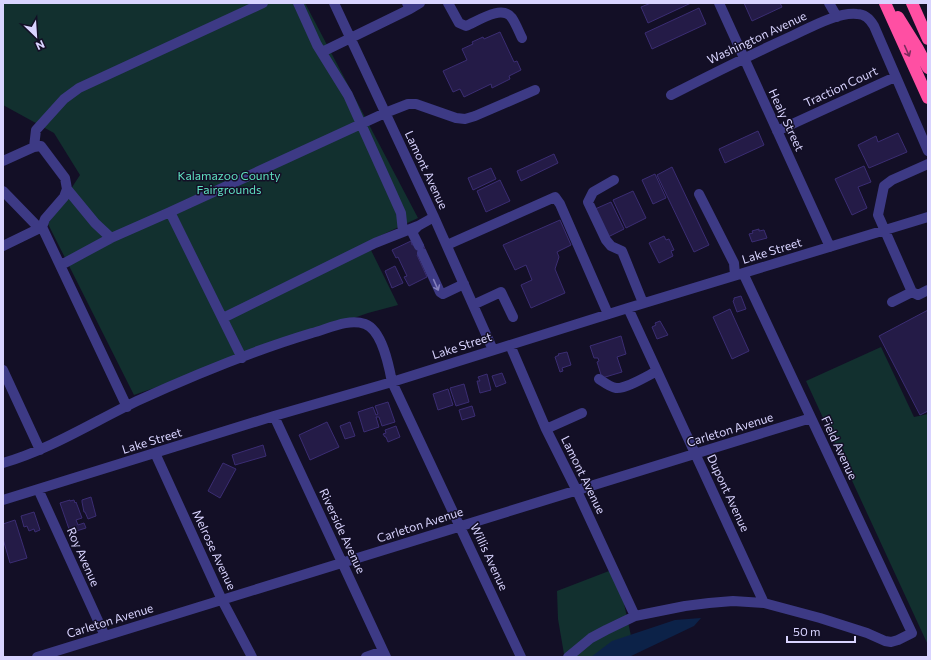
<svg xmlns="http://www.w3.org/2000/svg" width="931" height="660" font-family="Commissioner,sans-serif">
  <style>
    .green { fill: #12302f }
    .water { fill: #0c2248 }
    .building { fill: #241b47; stroke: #3b2d73 }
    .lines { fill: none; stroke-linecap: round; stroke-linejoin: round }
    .minor { stroke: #3d3a85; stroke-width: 10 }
    .highway { stroke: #ff4fa3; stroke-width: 12 }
    .oneway { stroke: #7d2c5e }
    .oneway2 { stroke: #837fbc }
    .labels { text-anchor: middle; stroke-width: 3; stroke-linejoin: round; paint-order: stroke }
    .street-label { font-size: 12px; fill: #d9d4ff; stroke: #130f26 }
    .park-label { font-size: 12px; fill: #5fe0c0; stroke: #130f26 }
  </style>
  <rect width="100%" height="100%" fill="#130f26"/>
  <path class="green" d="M3,3H305L418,218L367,242L398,305L368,313L134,395L48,224L80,175L54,133L3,105Z
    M881,347L914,417L928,414V645L806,381Z
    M609,571L622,594L631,636L599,657H565L564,654L558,619L557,591Z"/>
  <path class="water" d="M701,618L694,626L629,657H591L612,641L675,620Z"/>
  <path class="building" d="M651,3H691L648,23L641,7Z
    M744,3H780L782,7L752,21Z
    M699,8L706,24L652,49L645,33Z
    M500,32L514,62L517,61L521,70L509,76L510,79L492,88L491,84L464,97L460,89L453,92L443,71L467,60L462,49L473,44L472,42L483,37L484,39Z
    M758,131L764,145L725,163L719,149Z
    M898,133L907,152L869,168L858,145L876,136L878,142Z
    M554,154L558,163L521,181L517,171Z
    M864,166L871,182L858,187L867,208L852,215L835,179Z
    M672,167L709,245L694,252L657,175Z
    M491,168L496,179L473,190L468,178Z
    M655,174L666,198L653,204L642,180Z
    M500,180L510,201L486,212L477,191Z
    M633,191L646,218L626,228L613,200Z
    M611,202L624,229L608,237L595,209Z
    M560,220L571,245L557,252L559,257L555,269L565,293L531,308L521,285L532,280L526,265L515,270L503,245Z
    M759,229V231L764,230L767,238L752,242L749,234L753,233L752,231Z
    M664,236L666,240L669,239L674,250L671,251L673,256L659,263L649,243Z
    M411,241L412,245L415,244H423L426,251L417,255L427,277L409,286L404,277L407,276L398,257L396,258L392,250Z
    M395,266L403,283L392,288L385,271Z
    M741,296L746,309L737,312L733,301L734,300V298Z
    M730,309L749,351L732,359L713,317Z
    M928,310V411L920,415L879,336Z
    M660,321L668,335L657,339L652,327L656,325L655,323Z
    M621,336L626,354L617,357L622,372L602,378L597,362L599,361L598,358H594L590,346Z
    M567,352L571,365L562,368L563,371L560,372L555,357L559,355L558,354Z
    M502,373L506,383L496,387L492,376Z
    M487,374L491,390L480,393L477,381H480L478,377Z
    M464,384L469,402L456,406L450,388Z
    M448,389L453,405L438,410L433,394Z
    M388,402L395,422L382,426L379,417H376L379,427L364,432L358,412L373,407L376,415L378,414L375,406Z
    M472,406L475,416L462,420L459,410Z
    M327,422L339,447L310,460L299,435Z
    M350,422L355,436L345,439L340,426Z
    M396,426L400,437L388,442L386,437H385L383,434L386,433L385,430Z
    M263,445L266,456L235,465L232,455Z
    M223,463L236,469L220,498L208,491Z
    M91,497L96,516L88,519L85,512H84L82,502V500Z
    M70,500V501L74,500L75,503L76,502L82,518L76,520L78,525L84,523L86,528L73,532L72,528L69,529L60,503Z
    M34,512L40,530L35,532L34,529L29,531L27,526L24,527L21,516Z
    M15,520L27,558L10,563L3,539V524Z"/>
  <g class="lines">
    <path class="minor" d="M298,3L317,45L348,95L401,213L403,232
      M334,3L434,217L493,350
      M448,3L459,23L466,26C478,21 502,4 512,18C516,24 519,32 522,38
      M719,3L830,247
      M829,3L837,17
      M410,9L420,3
      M322,52L410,9L407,3
      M671,95C712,74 752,54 794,35C811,27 838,12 857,14C865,14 870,19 874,26L928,151
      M777,131L895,77
      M34,147L36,130L64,99L79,88L263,3
      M3,161L34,147L41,146L65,178L67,189L64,197L45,219L42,227
      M928,164L892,180L884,186L878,215L912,292L918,295L928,290
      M614,180L593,192L588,202L606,240L611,246L622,251L643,303
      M67,189L95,223L111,238
      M3,191L39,228
      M699,194L734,263L735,275
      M170,212L385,113L408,104H416L456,118L465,119L475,116L535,90
      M418,226L412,232L419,246
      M447,245L555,197L560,204L608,314
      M3,246L42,227L127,407
      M422,253L440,292L443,294L464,284
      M61,265L111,238L170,212L242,358
      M892,302L912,292
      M473,305L501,292L513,317
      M628,308L764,603
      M223,318L375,243L418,226L434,217
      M510,345L546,429L577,491L635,616
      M3,370L40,450
      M599,379C605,383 610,387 616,388C626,389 647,376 657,371
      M274,416L386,657
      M546,429L582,413
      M155,453L222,600L252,657
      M3,463C51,449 93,422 137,401C194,375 252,351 312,333C328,329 348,318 365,324C382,330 389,366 392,382L521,657
      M38,489L105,636
      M3,500L274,416L392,382L628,308L928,217
      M37,657L811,418
      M366,657L383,651
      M568,657L591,638L606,630L635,616L685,606L709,603L733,601L764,603L820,618L867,633L885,641L891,642L898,640L912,633L743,273"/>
    <path class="highway" d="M885,3L928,98
      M912,3L928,39
      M898,17L918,49L928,68"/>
  </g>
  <defs><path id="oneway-shaft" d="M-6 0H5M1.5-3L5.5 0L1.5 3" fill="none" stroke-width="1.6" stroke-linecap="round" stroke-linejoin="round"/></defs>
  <use class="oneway" href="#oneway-shaft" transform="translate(907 51) rotate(66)"/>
  <use class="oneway2" href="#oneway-shaft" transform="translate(436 285) rotate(66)"/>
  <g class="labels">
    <g class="street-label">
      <text transform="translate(757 38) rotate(-25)" y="4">Washington Avenue</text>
      <text transform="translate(841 87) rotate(-25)" y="4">Traction Court</text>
      <text transform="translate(786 120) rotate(65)" y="4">Healy Street</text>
      <text transform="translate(426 170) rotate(65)" y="4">Lamont Avenue</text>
      <text transform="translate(772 251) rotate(-17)" y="4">Lake Street</text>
      <text transform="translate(462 346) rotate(-18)" y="4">Lake Street</text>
      <text transform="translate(730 430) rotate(-17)" y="4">Carleton Avenue</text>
      <text transform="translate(152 441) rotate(-17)" y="4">Lake Street</text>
      <text transform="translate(839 448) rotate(65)" y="4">Field Avenue</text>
      <text transform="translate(583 475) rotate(64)" y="4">Lamont Avenue</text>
      <text transform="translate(728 493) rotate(65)" y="4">Dupont Avenue</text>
      <text transform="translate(420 525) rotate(-18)" y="4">Carleton Avenue</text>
      <text transform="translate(342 531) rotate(65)" y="4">Riverside Avenue</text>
      <text transform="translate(214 550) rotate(65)" y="4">Melrose Avenue</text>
      <text transform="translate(83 557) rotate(66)" y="4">Roy Avenue</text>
      <text transform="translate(489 557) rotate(65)" y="4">Willis Avenue</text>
      <text transform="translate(110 621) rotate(-17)" y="4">Carleton Avenue</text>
    </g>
    <g class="park-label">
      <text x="229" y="180">Kalamazoo County<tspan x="229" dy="14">Fairgrounds</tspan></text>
    </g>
  </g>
  <rect width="931" height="660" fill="none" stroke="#d9d4ff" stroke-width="8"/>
  <g transform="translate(36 36) rotate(155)" stroke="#130f26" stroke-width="3" paint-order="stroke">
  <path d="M0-3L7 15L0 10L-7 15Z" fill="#d9d4ff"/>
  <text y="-6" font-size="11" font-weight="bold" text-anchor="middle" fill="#d9d4ff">N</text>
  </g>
  <path d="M787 636v6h68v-6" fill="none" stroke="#d9d4ff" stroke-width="2"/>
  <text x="793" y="636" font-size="12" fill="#d9d4ff" stroke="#130f26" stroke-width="3" paint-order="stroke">50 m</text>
</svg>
